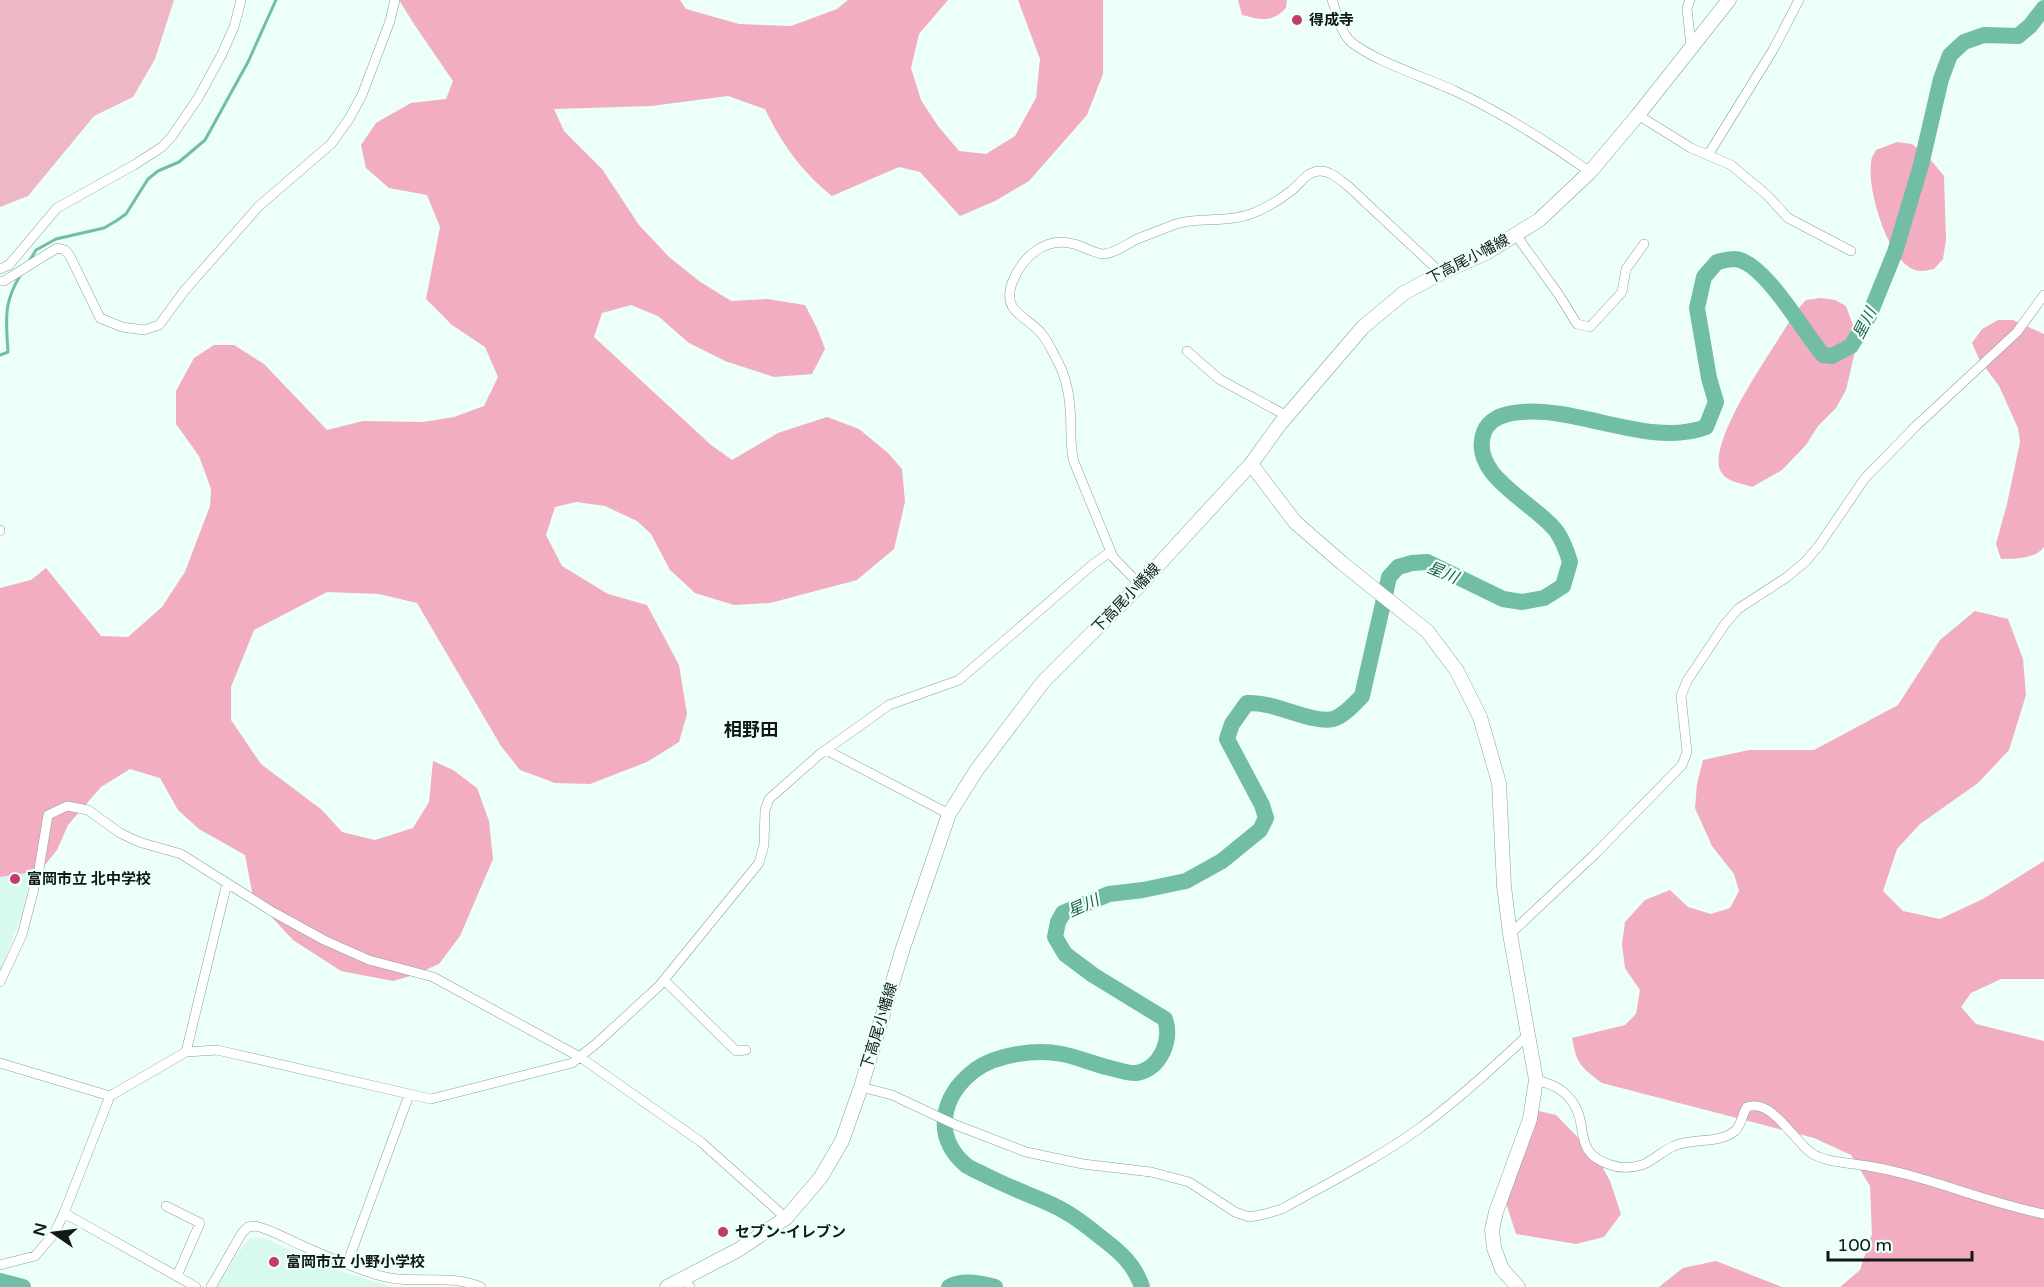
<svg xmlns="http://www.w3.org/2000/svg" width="2044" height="1287" font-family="'Varela Round','Noto Sans JP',sans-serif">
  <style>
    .built { fill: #d8f9ee }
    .green { fill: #efb7c6 }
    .forest { fill: #f2adc0 }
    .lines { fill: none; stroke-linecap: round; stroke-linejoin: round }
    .stream { stroke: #71bda6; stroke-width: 3 }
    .river { stroke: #71bda6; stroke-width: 16 }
    .street-casing { stroke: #8ba199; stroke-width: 10 }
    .secondary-casing { stroke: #8ba199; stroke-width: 15 }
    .street { stroke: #fff; stroke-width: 9 }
    .secondary { stroke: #fff; stroke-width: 14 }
    .poi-dot { fill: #c43a70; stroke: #ecfff8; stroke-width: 2 }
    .labels { text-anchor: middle; stroke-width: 4.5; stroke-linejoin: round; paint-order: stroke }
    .poi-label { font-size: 15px; font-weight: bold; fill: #101916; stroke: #ecfff8; text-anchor: start }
    .street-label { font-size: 15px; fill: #101916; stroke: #ecfff8 }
    .water-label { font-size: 16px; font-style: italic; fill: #1e5c4b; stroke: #ecfff8 }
    .quarter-label { font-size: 18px; font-weight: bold; fill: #101916; stroke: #ecfff8 }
  </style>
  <rect width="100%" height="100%" fill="#ecfff8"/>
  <path class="built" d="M0,838L36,846L23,912L0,970Z
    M250,1238H264L327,1267L392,1287H217L235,1257Z"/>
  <path class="green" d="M0,0H174L155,59L133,97L94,116L28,196L0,207Z"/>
  <path class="forest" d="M399,0H680L686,9L739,24L791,26L837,9L848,0H948L919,34L911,68L921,100L938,126L959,151L986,154L1015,136L1036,98L1040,59L1018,0H1103V74L1087,115L1029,181L995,201L960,216L920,172L899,167L832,196C801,171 782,144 765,109L728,96L651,106L554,109L564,131L602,169L639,225L669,257L699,281L731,301L767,299L805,305L817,328L825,349L812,374L774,377L725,361L689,343L658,316L631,305L602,313L594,337L711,445L732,460L778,433L827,417L859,429L888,453L902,469L905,502L894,549L857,580L770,603L734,605L695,593L670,570L651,534L637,521L605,506L576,502L555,507L546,535L562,566L608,594L647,605L679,665L687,714L679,742L647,762L590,784L555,783L520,770L501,746L417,603L379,594L327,592L254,630L231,687V720L261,764L322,810L342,832L375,840L413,828L429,802L433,761L453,770L477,788L489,821L493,859L460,936L439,964L414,975L393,981L341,971L293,940L253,897L245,855L199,829L178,810L160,778L130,769L101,787L68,825L57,850L40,871L0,877V588L31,580L46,568L101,636L128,637L162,607L185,572L210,506L211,489L199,456L176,424V391L194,358L214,345H234L264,364L327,430L363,421L423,422L454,417L484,406L498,377L485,347L452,325L426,299L440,227L427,195L389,188L366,168L361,145L376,123L411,103L446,99L453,81L414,24Z
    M1238,0H1287L1286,8C1271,23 1262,20 1242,15Z
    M1897,142L1912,144L1929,158L1944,176L1946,240L1943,259L1934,269C1929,270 1920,272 1915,270C1888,262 1867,189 1871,163C1871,158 1874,154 1876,150Z
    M1821,298L1835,300L1846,306L1854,328L1856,347L1846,390L1836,408L1818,426L1806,445L1782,470L1752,487C1741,483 1725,482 1720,470C1708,437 1778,343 1795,312L1806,300Z
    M1998,320H2013L2044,334V547C2035,559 2015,559 2001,559L1996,544L2007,504L2020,442L2018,428L1999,386L1979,359L1972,343L1982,329Z
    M1975,611L2008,619L2023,659L2026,695L2009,750L1978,783L1920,824L1897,849L1883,891L1903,911L1940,919L1983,899L2044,861V979H2001L1971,993L1961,1007L1976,1024L2044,1041V1287H1840L1860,1270L1872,1234L1870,1186L1851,1155L1814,1138L1602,1083C1581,1067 1577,1065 1572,1038L1625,1025L1636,1014L1640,990L1625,968L1622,944L1625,922L1645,900L1670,890L1688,907L1711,914L1730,908L1739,891L1734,874L1712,846L1695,808L1697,784L1703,760L1749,750H1814L1898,705L1940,640Z
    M1539,1111L1556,1115L1597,1157L1610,1181L1621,1214L1604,1237L1576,1244L1516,1234L1505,1200L1523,1123Z
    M1716,1261L1782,1287H1659L1683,1268Z"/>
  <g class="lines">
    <path class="stream" d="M28,263L36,250L56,239L104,228L116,221L126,214L148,179L158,171L179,162L205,140L248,62L276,0
      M0,355L8,352C6,319 3,303 21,274"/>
    <path class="river" d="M0,1281L23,1287
      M949,1287C962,1279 981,1283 995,1287
      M1142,1287C1135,1265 1120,1252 1103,1239C1084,1224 1068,1211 1046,1202C1025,1193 1004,1185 983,1174C978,1172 972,1169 967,1166C932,1137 941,1096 975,1070C997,1054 1036,1049 1062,1054C1077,1057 1091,1063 1106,1067C1115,1069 1128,1074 1137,1073C1161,1068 1172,1040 1165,1019L1093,975L1065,954L1055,937L1058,922L1063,913L1109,894L1143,890L1186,881L1222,861L1260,830L1266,818L1262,805L1227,739L1232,724L1247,703C1274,701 1312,724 1333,719C1344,716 1355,703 1362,696L1389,577L1398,567L1412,563L1427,562L1503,599L1522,602L1544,598L1563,586L1570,562C1567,552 1563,541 1557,532C1536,503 1468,476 1484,432C1490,417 1507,413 1522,412C1580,407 1651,448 1706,427L1716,402L1709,378L1697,308L1704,277L1717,262C1722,261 1729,259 1735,259C1764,261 1804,333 1823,355L1832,356L1851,346L1869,316L1895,252L1921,165L1941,79L1950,55L1964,42L1984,35L2018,36L2030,26L2044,8"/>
    <defs>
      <path id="street" d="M1332,0C1337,13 1340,32 1351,42C1376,62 1425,77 1455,91C1502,113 1548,142 1590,172
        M1690,0L1687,8L1691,47
        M1638,115L1691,148L1731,165L1767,195L1788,218L1851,251
        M1708,155L1773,50L1799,0
        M1516,235L1559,295L1577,324L1590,327L1622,292L1626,269L1644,244
        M0,269L9,265L57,208L134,165L162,147L172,136L198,98L222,54L234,27L241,0
        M0,281H4L57,248L65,250L70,256L100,318L122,327L144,330L159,325L185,290L259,206L331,144L349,119L362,95L390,21L395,0
        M1187,351L1219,379L1287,416
        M0,530V531
        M1140,585L1113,557L1074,462C1069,445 1072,427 1070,408C1069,393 1065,374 1057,360C1052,351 1048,341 1041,333C1025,315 1002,312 1012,283C1022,257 1045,236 1074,244C1083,246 1095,254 1104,254C1116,253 1127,244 1137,239C1150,234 1163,229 1176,224C1194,218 1215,221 1234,218C1255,216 1275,203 1291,191C1300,184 1307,171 1320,171C1331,171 1340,180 1348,186L1441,273
        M826,750L949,814
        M1510,934L1594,855L1682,765L1687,752L1681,696L1687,681L1725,624L1738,609L1787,577L1805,562L1818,547L1865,478L1916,426L2017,332L2044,295
        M664,980L736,1051L746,1050
        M0,982L22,935L39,869L48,815L67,806L88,810L120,833L139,842L181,854L273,912L324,940L369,960L433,977L580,1057L701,1142L786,1218
        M186,1052L227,883
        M0,1063L110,1096
        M1536,1080C1550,1084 1561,1087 1571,1100C1591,1125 1570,1152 1611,1165C1621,1169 1631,1168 1642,1165C1653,1161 1662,1151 1674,1146C1692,1138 1719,1144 1735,1131C1742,1125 1742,1113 1747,1107C1771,1098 1793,1139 1810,1152C1822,1162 1852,1163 1868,1166C1928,1176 1984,1202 2044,1214
        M861,1087L892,1095L956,1125L1026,1152L1083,1164L1151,1172L1189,1182L1235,1212L1249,1217L1265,1214L1282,1209C1328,1183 1375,1160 1417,1130C1457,1101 1493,1068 1529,1034
        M166,1206L200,1223L177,1276
        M347,1264L409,1095
        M0,1265L35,1256L54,1234L64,1213
        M684,1279L690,1287
        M196,1287L64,1213L110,1096L186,1052L217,1050L431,1099L572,1063L597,1043L659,986L759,863L764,845L765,810L769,799L820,754L889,705L959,680L1092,565L1110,552
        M211,1287L242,1233L248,1227L256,1226C272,1230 287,1239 303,1246C328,1257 354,1268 381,1276C414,1285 449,1273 481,1287"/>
      <path id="secondary" d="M1251,464L1295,522L1342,563L1427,631L1457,671L1480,717L1499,783L1504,886L1510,934L1536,1080L1530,1119L1496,1212L1492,1230L1494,1248L1502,1269L1518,1287
        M667,1287L738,1250L786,1218L821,1177L842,1141L861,1087L903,948L949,814L976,771L1043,682L1140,585L1251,464L1280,424L1363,327L1404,293L1441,273L1486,253L1539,220L1590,172L1638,115L1729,0"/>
    </defs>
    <use href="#street" class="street-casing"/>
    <use href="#secondary" class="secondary-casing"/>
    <use href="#street" class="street"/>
    <use href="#secondary" class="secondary"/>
  </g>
  <g class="poi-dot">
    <circle cx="1297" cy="20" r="6"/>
    <circle cx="15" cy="879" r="6"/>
    <circle cx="723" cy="1232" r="6"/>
    <circle cx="274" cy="1262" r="6"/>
  </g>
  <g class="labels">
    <g class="poi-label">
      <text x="1309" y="25">得成寺</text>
      <text x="27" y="884">富岡市立 北中学校</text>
      <text x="735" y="1237">セブン-イレブン</text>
      <text x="286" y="1267">富岡市立 小野小学校</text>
    </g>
    <g class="street-label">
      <text transform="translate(1468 259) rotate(-27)" y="5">下高尾小幡線</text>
      <text transform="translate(1126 598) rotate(-46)" y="5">下高尾小幡線</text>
      <text transform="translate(879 1026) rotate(-73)" y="5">下高尾小幡線</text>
    </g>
    <g class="water-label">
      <text transform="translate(1864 323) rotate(-63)" y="6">星川</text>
      <text transform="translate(1443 572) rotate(22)" y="6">星川</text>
      <text transform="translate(1083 905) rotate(-24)" y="6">星川</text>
    </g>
    <g class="quarter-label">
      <text x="751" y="736">相野田</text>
    </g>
  </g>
  <g transform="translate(54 1233) rotate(284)" stroke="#ecfff8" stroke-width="4.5" paint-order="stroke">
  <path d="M0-4.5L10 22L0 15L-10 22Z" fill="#101916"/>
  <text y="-9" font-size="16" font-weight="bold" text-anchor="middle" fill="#101916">N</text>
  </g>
  <path d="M1828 1251v9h144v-9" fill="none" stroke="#101916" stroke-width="3"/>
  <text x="1837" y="1251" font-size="18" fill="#101916" stroke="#ecfff8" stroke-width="4.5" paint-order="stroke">100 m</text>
</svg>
